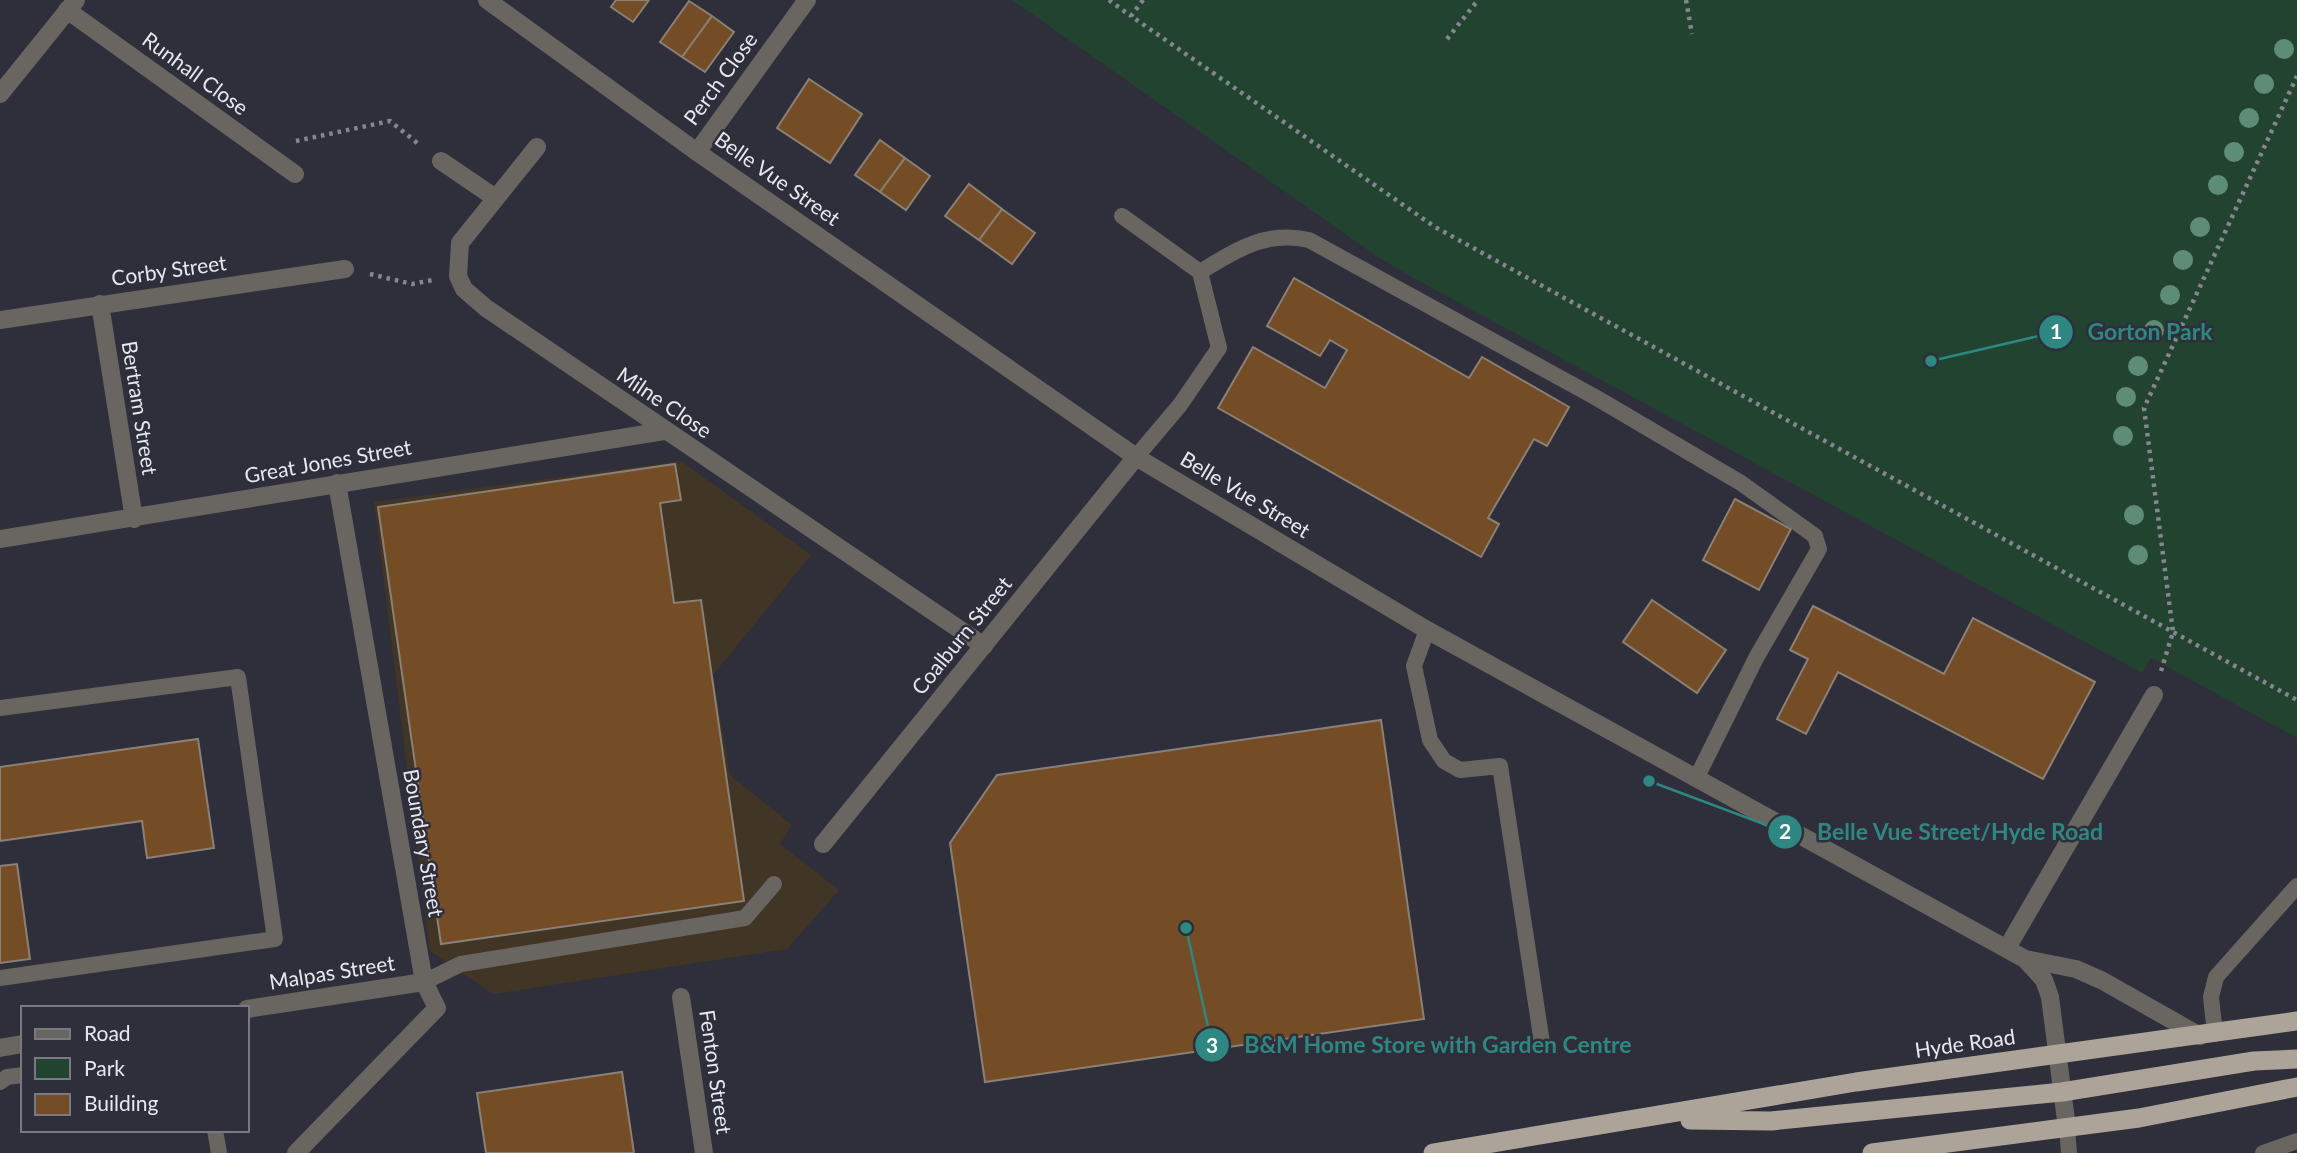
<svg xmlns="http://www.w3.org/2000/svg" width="2297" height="1153" font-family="Lato,sans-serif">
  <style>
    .industrial { fill: #413626 }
    .green { fill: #234331 }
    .building { fill: #744d26; stroke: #8b8076; stroke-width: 2 }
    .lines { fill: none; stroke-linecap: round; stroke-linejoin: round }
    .path { stroke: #85868f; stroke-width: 4.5; stroke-dasharray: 3.5 5; stroke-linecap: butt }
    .service { stroke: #696561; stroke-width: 16 }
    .minor { stroke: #696561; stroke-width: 18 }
    .tertiary { stroke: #696561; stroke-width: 18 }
    .trunk { stroke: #aca499; stroke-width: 19 }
    .tree { fill: #5f8c77 }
    .labels { text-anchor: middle; stroke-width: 5; stroke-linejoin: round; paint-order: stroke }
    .street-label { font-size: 21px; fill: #e6e7ef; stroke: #2e2f3a }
    .leader { fill: none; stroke: #2f8781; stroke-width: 2.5 }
    .callout-dot { fill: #2f8781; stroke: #2e2f3a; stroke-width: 2.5 }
    .mark-label { font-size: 21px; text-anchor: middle; font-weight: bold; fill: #fff }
    .callout-label { font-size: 23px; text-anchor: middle; font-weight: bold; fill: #2f8781; stroke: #2e2f3a; stroke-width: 5; stroke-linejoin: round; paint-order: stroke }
  </style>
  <rect width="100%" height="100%" fill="#2e2f3a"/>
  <path class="industrial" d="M681,461L811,555L713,675L730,775L792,825L780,844L839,890L787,949L493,994L430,951L374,502Z"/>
  <path class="green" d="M1012,0H2297V738L2151,658L2142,673L1419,281L1378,257Z"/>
  <path class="building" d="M616,0H649L633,22L611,7Z
    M689,1L712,16L682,57L660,42Z
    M712,16L734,32L705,72L682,57Z
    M809,79L862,114L830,163L777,128Z
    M880,140L905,158L880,192L855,175Z
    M905,158L930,176L906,210L880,192Z
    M969,184L1002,209L979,240L945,216Z
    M1002,209L1035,233L1012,264L979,240Z
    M1294,278L1469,378L1482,357L1569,407L1547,446L1534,439L1488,518L1499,524L1481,557L1218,408L1253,347L1325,388L1347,350L1330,340L1320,356L1267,326Z
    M675,464L681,500L660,503L674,603L701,600L744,901L441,944L378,507Z
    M1735,499L1791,529L1759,590L1703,560Z
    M1652,600L1726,650L1697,693L1623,642Z
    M1813,606L1944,674L1973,618L2095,682L2043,779L1838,672L1806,734L1777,719L1808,659L1790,650Z
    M1381,720L1424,1019L985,1082L950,843L997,775Z
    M198,739L214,848L147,858L142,821L0,841V767Z
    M17,864L30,959L0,963V866Z
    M622,1072L634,1153H486L477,1093Z"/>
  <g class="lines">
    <path class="path" d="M1109,0L1131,16
      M1143,0L1131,16L1435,227L2297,700
      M1686,0L1692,34
      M1447,39L1478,0
      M296,141L390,121L421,146
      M370,274L412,284L433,280
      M2161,671L2173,632L2144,408L2297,76"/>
    <path class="service" d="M1122,216L1200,272L1219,348L1180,405L1136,457
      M1200,272C1236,250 1266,230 1309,240L1595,397L1741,483L1815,536L1819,549L1756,658L1697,777
      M1427,630L1414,666L1430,740L1444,761L1460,770L1500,766L1542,1043
      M0,708L238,677L275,939L0,978
      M424,982L461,964L745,918L774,884
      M2215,1034L2211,997L2216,977L2297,886
      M0,1082L7,1077L23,1075
      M2067,1128L2069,1153
      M215,1130L219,1153
      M2263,1153L2297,1141"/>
    <path class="minor" d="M67,10L295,174
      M0,94L76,0
      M537,147L460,243L458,276L464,289L486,308L984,646
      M697,152L807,0
      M441,161L494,197
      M100,304L134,519
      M0,320L345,269
      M0,539L664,431
      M823,844L1136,457
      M2007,948L2154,695
      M681,997L704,1153
      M247,1009L424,982
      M0,1048L23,1044
      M296,1153L437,1008L424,982L337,483"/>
    <path class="tertiary" d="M487,0L697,152L1136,457L1427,630L2025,959L2044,980L2050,997L2067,1128
      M2025,959L2076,969L2103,981L2200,1036"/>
    <path class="trunk" d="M1690,1120L1771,1121L2062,1092L2254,1061L2297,1059
      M1433,1153L1856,1082L2297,1021
      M1872,1153L2139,1118L2297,1087"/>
  </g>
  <g class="tree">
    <circle cx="2284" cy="49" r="10"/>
    <circle cx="2264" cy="84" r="10"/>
    <circle cx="2249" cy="118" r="10"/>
    <circle cx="2234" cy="152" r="10"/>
    <circle cx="2218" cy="185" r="10"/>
    <circle cx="2200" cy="227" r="10"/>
    <circle cx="2183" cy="260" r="10"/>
    <circle cx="2170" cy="295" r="10"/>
    <circle cx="2154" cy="330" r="10"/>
    <circle cx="2138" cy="366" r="10"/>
    <circle cx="2126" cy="397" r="10"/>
    <circle cx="2123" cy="436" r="10"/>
    <circle cx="2134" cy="515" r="10"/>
    <circle cx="2138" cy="555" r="10"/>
  </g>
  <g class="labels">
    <g class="street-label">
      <text transform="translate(195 74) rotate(36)" y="7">Runhall Close</text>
      <text transform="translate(721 79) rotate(-54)" y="7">Perch Close</text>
      <text transform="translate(777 179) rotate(35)" y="7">Belle Vue Street</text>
      <text transform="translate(169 271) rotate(-8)" y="7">Corby Street</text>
      <text transform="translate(664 403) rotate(34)" y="7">Milne Close</text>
      <text transform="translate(139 408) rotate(81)" y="7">Bertram Street</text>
      <text transform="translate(328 462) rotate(-10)" y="7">Great Jones Street</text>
      <text transform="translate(1245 495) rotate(31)" y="7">Belle Vue Street</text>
      <text transform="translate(962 636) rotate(-51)" y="7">Coalburn Street</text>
      <text transform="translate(423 843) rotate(80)" y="7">Boundary Street</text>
      <text transform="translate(332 973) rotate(-9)" y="7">Malpas Street</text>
      <text transform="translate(1965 1044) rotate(-8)" y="7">Hyde Road</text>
      <text transform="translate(715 1072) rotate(82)" y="7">Fenton Street</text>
    </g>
  </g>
  <path class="leader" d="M1931 361L2056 332M1649 781L1785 832M1186 928L1212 1045"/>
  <g class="callout-dot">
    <circle cx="1931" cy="361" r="7"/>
    <circle cx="1649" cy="781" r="7"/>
    <circle cx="1186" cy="928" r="7"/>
    <circle cx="2056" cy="332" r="18"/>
    <circle cx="1785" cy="832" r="18"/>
    <circle cx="1212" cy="1045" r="18"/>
  </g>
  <g class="mark-label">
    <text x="2056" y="339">1</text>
    <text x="1785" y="839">2</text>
    <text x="1212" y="1053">3</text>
  </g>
  <g class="callout-label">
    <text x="2150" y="340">Gorton Park</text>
    <text x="1960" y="840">Belle Vue Street/Hyde Road</text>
    <text x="1438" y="1053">B&amp;M Home Store with Garden Centre</text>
  </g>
  <rect x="21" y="1006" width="228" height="126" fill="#2e2f3a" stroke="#787982" stroke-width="2"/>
  <rect x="35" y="1029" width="35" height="10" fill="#696561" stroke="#787982" stroke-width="2"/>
  <text x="84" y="1041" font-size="21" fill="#e6e7ef">Road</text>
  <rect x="35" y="1058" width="35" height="21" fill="#234331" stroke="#787982" stroke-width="2"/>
  <text x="84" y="1076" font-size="21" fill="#e6e7ef">Park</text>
  <rect x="35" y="1094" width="35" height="21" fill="#744d26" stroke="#787982" stroke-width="2"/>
  <text x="84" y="1111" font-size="21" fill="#e6e7ef">Building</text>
</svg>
